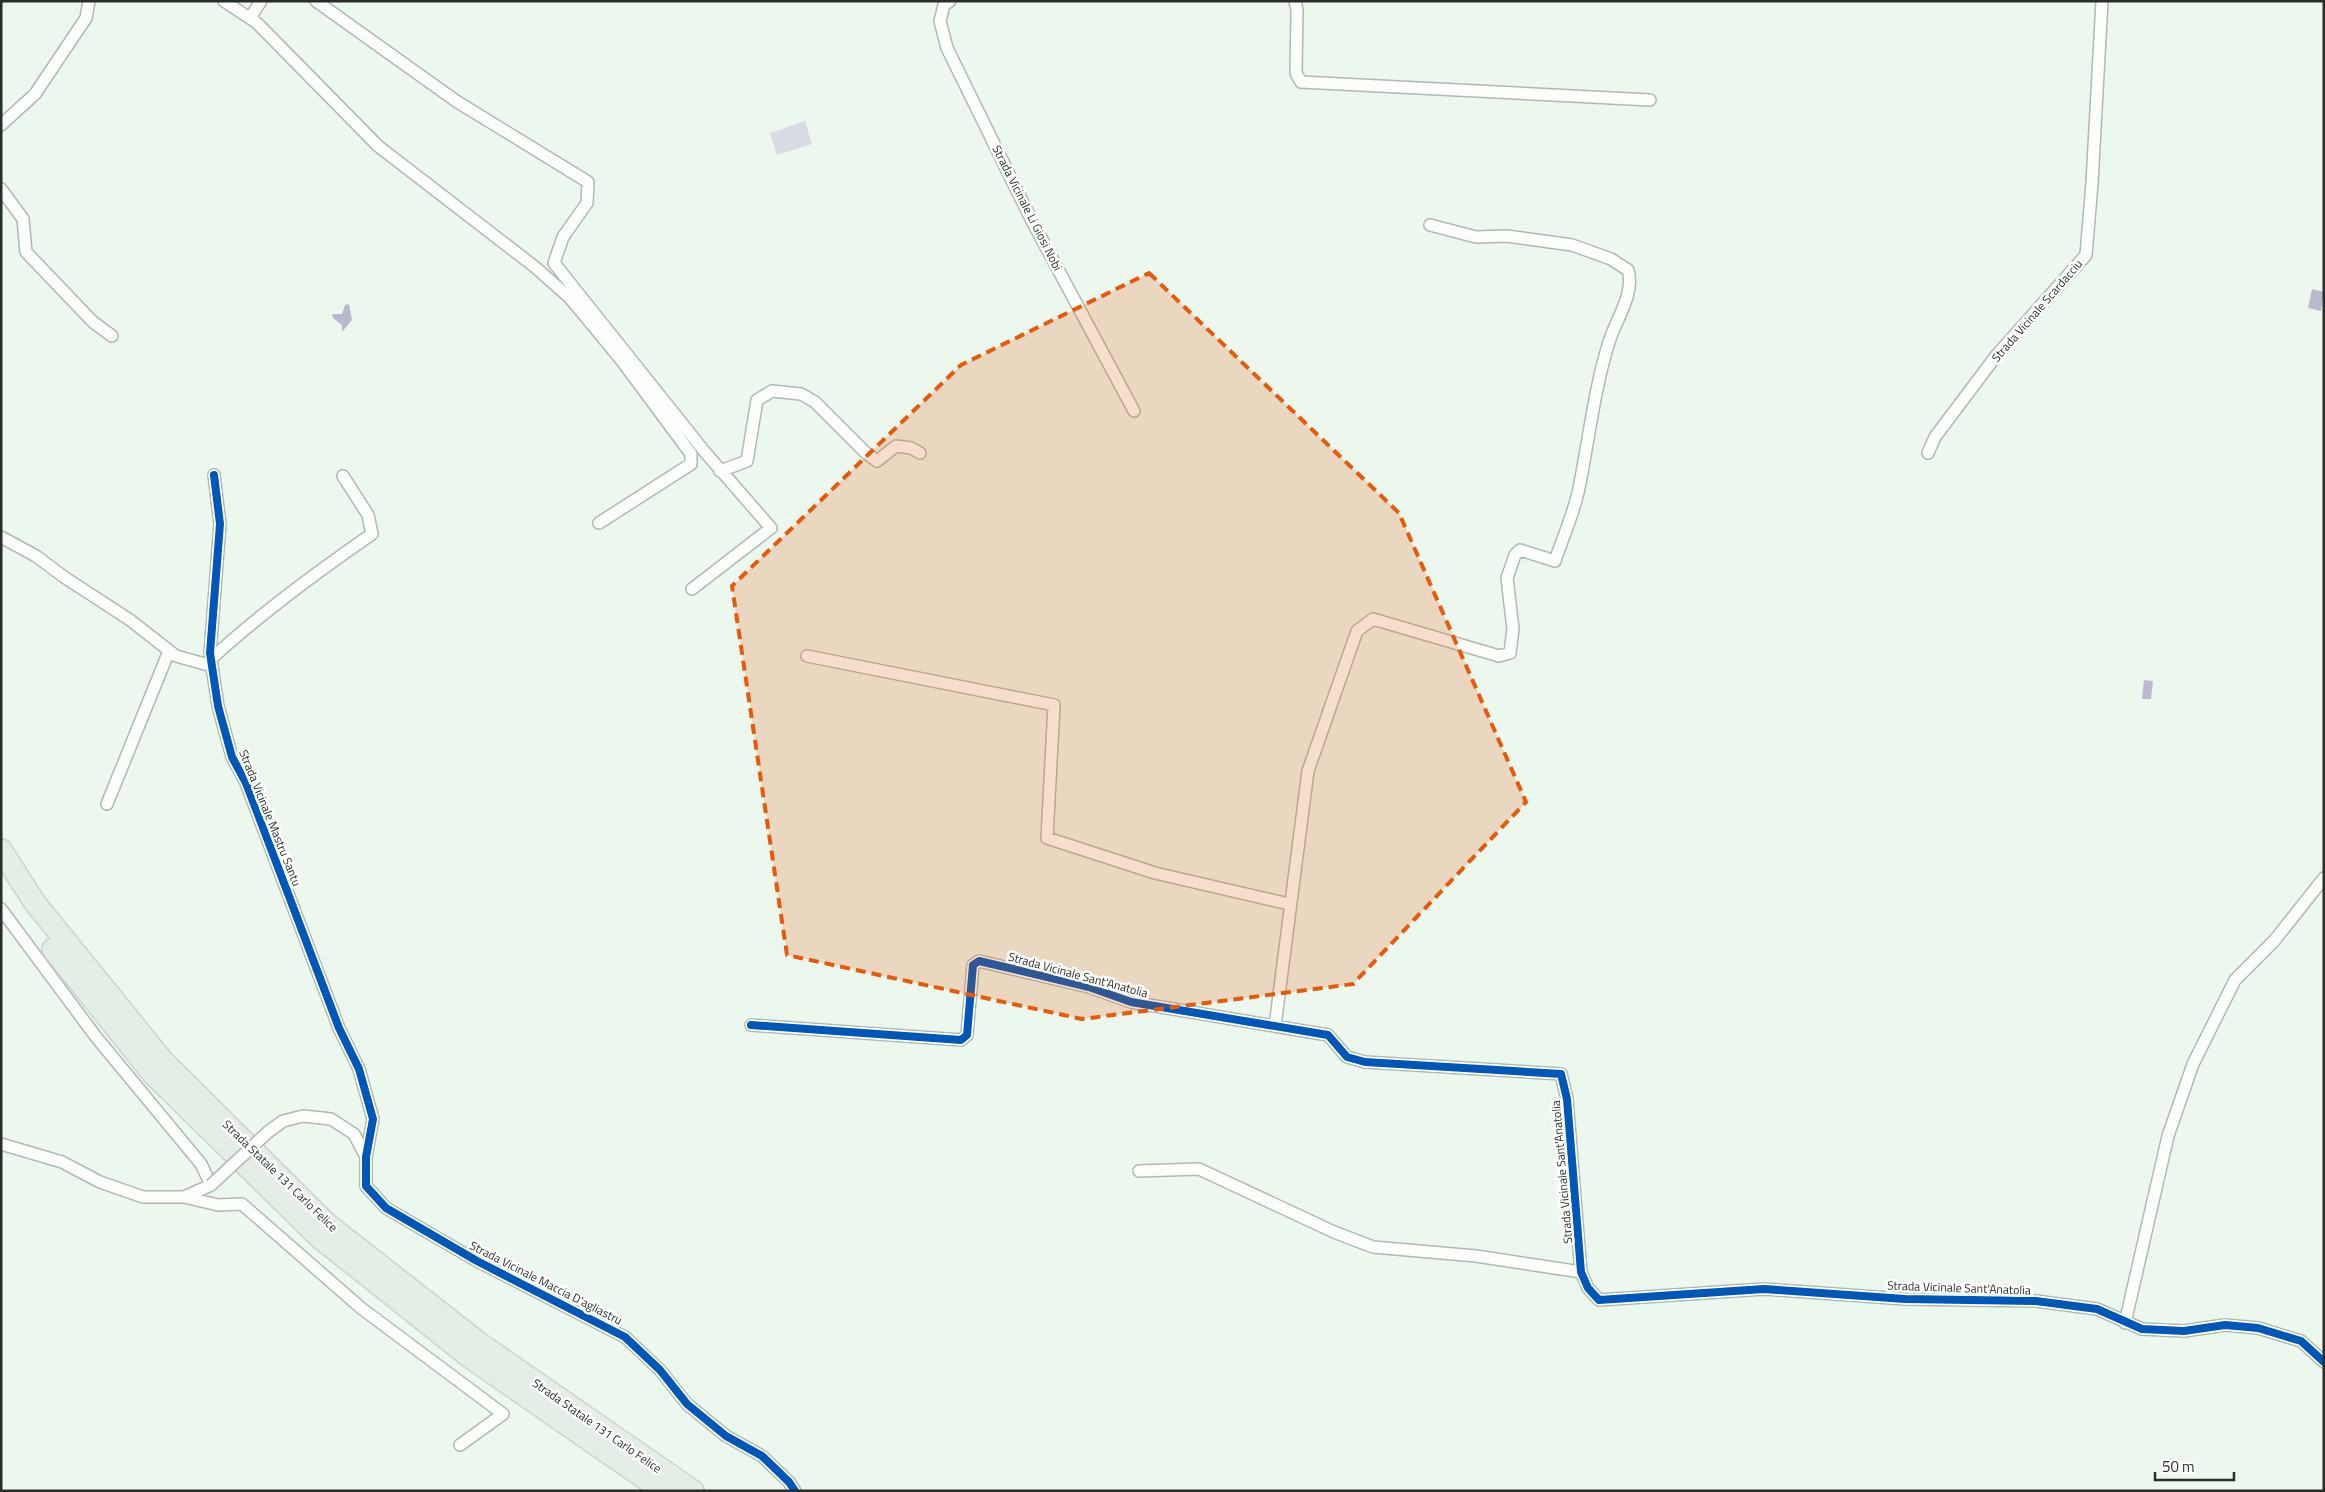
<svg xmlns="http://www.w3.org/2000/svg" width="2325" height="1492" font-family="'Titillium Web',sans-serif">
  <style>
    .green { fill: #d9dce5 }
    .water { fill: #bbb9cf }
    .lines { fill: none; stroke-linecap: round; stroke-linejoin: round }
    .street-casing { stroke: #b1b9b2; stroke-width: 14 }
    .highway-casing { stroke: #cdd2ce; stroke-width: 24 }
    .street { stroke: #fcfefc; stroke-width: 11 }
    .highway { stroke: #e4eee6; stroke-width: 21 }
    .street-bridge-casing { stroke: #b1b9b2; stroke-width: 14; stroke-linecap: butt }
    .street-bridge { stroke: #fcfefc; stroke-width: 11 }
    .cycleway-casing { stroke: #fff; stroke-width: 11 }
    .cycleway { stroke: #0057b8; stroke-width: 8 }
    .marked { fill: #e8590c; fill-opacity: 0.2; stroke: #e8590c; stroke-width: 4; stroke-dasharray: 10 6; stroke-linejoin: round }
    .labels { text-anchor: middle; stroke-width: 5; stroke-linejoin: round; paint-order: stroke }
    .street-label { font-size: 12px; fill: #282f28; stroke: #fff }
  </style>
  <rect width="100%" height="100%" fill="#ecf7ee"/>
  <path class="green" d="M805,121L812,144L777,155L770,133Z"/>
  <path class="water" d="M2312,289L2324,292L2321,311L2308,308Z
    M349,304L352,320L342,332V325L333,318L332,314H342L345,305Z
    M2144,680L2153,681L2151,699H2142Z"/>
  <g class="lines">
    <defs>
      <path id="street" d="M224,1L257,23L378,146L535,267L570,298L622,361L691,454V464L599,523
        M316,1L456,101L588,182L587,203L563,237L554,263L704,451L771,528L692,589
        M950,1L944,5L940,21L947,48L1031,219L1134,411
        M1295,1L1297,10L1296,73L1301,82L1650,100
        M250,18L261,1
        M1,125L35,94L86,18L89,1
        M1,189L23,219L26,252L93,322L112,336
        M1928,453L1935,437L1996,356L2086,255L2092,183L2102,1
        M720,471L747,461L757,400L772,391L801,394L815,402L866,453L877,461L896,446L911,448L920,453
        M214,475L220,524L210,653L218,706L232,757L246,783L339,1028L359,1069L373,1119L366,1157V1186L386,1208L477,1261L625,1337L660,1370L687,1404L726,1436L762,1456L789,1482L795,1491
        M1,537L36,556L64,577L130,620L176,656L212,666
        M807,656L1054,705L1047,838L1155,873L1289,904
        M211,659C261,613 317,572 372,534L368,515L343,476
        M107,804L169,651
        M1,909L96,1037L201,1164L211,1185L184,1197H143L100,1182L62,1162L1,1144
        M751,1025L961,1040L967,1035L973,965L979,961L1089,987L1131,1002L1328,1035L1347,1057L1365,1062L1561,1074L1567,1099L1581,1272L1588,1288L1599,1300L1764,1289L1905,1299L2036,1301L2097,1309L2142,1329L2184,1331L2225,1325L2258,1328L2301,1341L2324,1362
        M1275,1026L1308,771L1357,631L1373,619L1499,656L1510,653L1513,629L1507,578L1515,555L1520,550L1555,561C1563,537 1574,513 1579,488C1589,439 1594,390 1609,342C1616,319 1635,294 1628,270L1611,259L1572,245L1507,236L1476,237L1430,225
        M268,1132L283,1121L303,1116L331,1119L354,1134L366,1157
        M1139,1171L1199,1169L1334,1232L1373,1247L1476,1256L1581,1272
        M184,1197L218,1205L242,1204L361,1308L503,1414L460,1445
        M2125,1323L2168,1136L2193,1064L2235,980L2274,941L2324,878"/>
      <path id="highway" d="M1,850L35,903L163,1061L327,1224L479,1343L693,1491
        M53,949L153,1074L319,1237L471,1358L663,1491"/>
    </defs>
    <use href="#street" class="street-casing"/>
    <use href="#highway" class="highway-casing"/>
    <use href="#street" class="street"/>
    <use href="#highway" class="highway"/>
    <defs>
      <path id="street-bridge" d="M211,1185L268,1132"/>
    </defs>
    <use href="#street-bridge" class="street-bridge-casing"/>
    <use href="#street-bridge" class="street-bridge"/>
    <defs>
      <path id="cycleway" d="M214,475L220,524L210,653L218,706L232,757L246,783L339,1028L359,1069L373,1119L366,1157V1186L386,1208L477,1261L625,1337L660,1370L687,1404L726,1436L762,1456L789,1482L795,1491
        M751,1025L961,1040L967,1035L973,965L979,961L1089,987L1131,1002L1328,1035L1347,1057L1365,1062L1561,1074L1567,1099L1581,1272L1588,1288L1599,1300L1764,1289L1905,1299L2036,1301L2097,1309L2142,1329L2184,1331L2225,1325L2258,1328L2301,1341L2324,1362"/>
    </defs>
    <use href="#cycleway" class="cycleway-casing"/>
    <use href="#cycleway" class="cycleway"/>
  </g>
  <path class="marked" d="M1149,273L1399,513L1526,802L1353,984L1082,1019L787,955L732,586L961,365Z"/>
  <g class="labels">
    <g class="street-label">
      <text transform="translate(1027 208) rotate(63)" y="4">Strada Vicinale Li Giosi Nobi</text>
      <text transform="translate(2037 311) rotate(-49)" y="4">Strada Vicinale Scardacciu</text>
      <text transform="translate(270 818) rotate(68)" y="4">Strada Vicinale Mastru Santu</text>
      <text transform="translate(1078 975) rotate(15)" y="4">Strada Vicinale Sant'Anatolia</text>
      <text transform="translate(1562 1172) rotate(-95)" y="4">Strada Vicinale Sant'Anatolia</text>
      <text transform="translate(280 1176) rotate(44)" y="4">Strada Statale 131 Carlo Felice</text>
      <text transform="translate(546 1283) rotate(27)" y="4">Strada Vicinale Maccia D'agliastru</text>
      <text transform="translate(1959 1288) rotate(2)" y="4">Strada Vicinale Sant'Anatolia</text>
      <text transform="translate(597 1426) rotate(35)" y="4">Strada Statale 131 Carlo Felice</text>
    </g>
  </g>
  <rect width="2325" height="1492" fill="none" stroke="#282f28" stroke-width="5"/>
  <path d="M2155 1472v8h79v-8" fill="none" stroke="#282f28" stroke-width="2.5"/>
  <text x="2162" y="1472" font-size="15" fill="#282f28" stroke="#ffffff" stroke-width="4" paint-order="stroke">50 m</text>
</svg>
